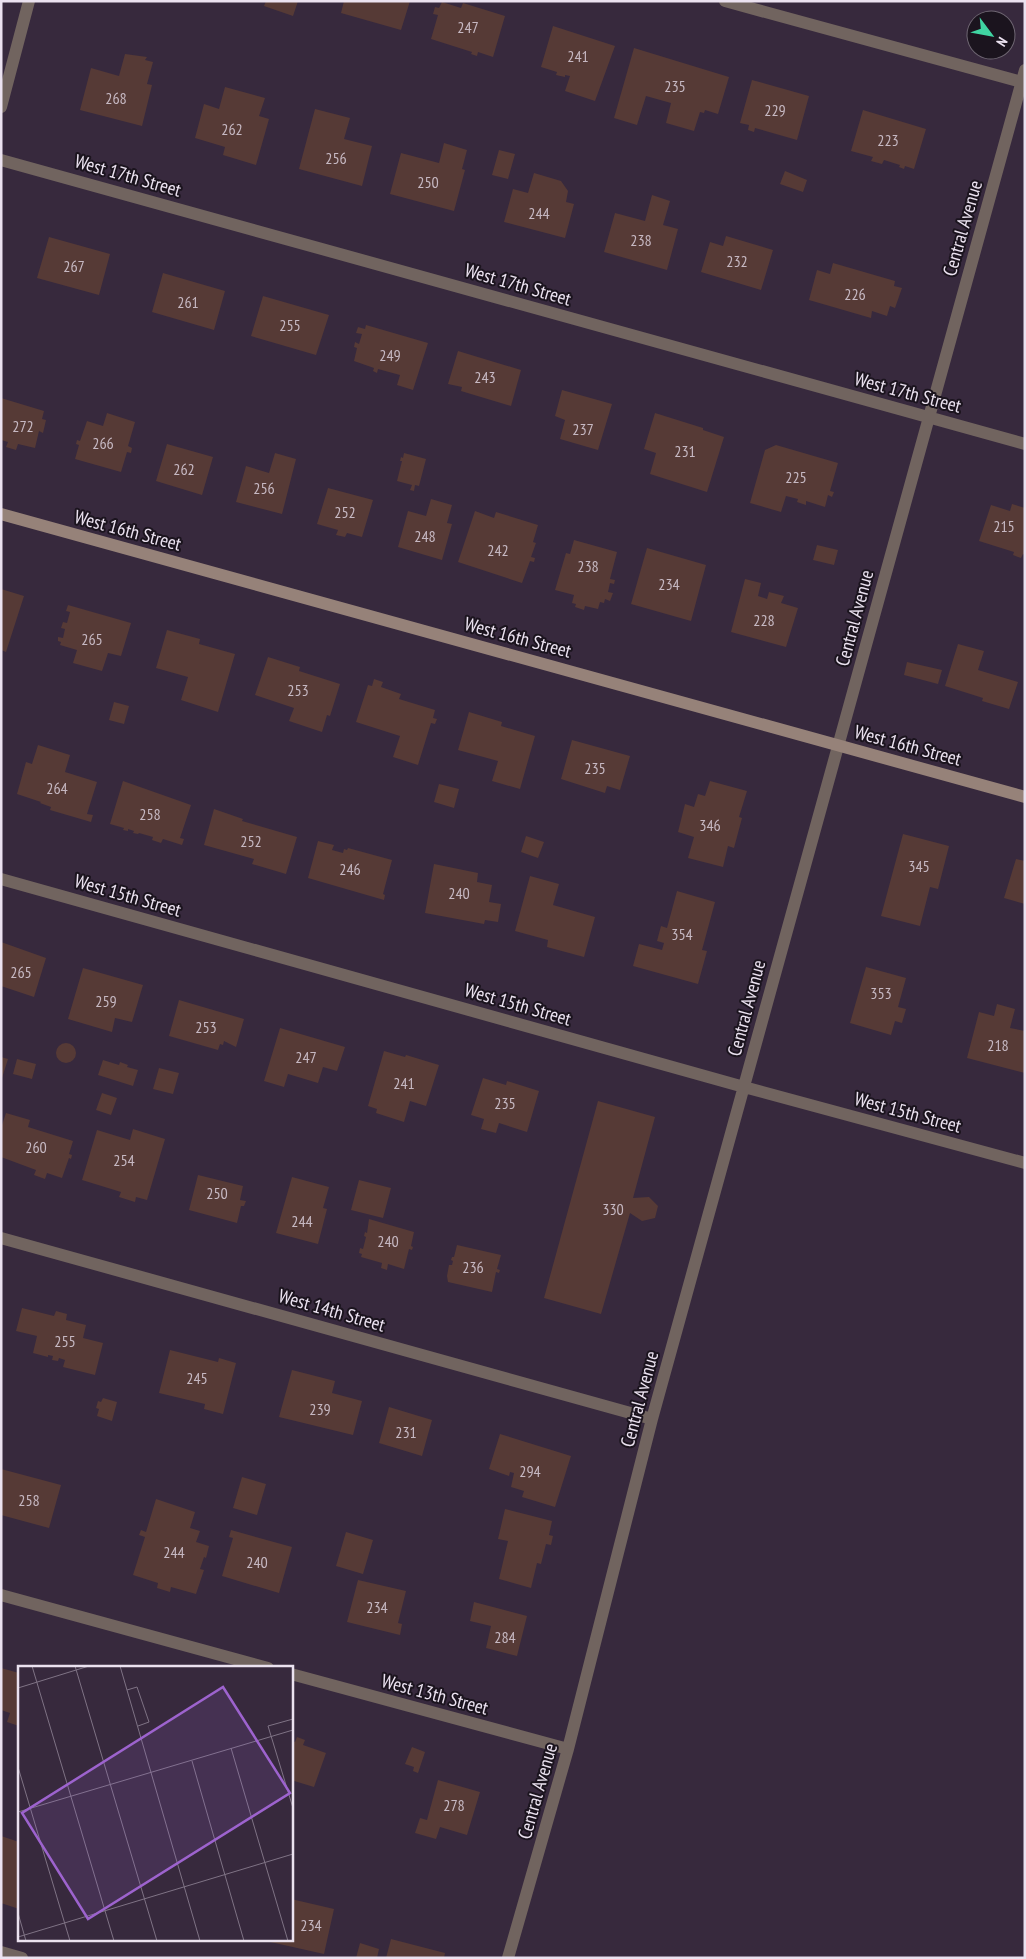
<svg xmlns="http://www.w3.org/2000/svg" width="1026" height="1959" font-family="'PT Sans Narrow',sans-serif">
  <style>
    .building { fill: #563a36 }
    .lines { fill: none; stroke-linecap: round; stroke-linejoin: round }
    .street { stroke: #71645f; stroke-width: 12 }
    .secondary { stroke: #968279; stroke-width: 12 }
    .labels { text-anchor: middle; stroke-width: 4; stroke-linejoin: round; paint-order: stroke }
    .number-label { font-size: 16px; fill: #c6b8c2 }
    .street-label { font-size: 19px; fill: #ebe2f0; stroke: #1b141e }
    .inset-road { fill: none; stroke: #7f7385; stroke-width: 1 }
    .view { fill: #9d63ce; fill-opacity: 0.15; stroke: #9d63ce; stroke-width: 2.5 }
    .inset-edge { fill: none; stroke: #ebe2f0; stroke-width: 2.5 }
  </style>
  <rect width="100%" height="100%" fill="#37293d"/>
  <path class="building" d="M266,1H298L293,16L264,6Z
    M344,1H410L401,30L341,13Z
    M442,2L461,8L463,3L505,16L493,57L478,52L477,56L471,54L472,52L431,39L438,15L433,14L435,7L439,8Z
    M553,26L615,46L595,101L565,91L570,76L565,75V77L556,75L557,72L541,67Z
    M634,48L729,77L718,114L705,110L704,113L700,112L694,131L666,123L671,103L646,96L637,125L614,118Z
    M125,54L147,57L145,60L153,62L147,84L152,85L142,126L80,110L91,68L119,76Z
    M752,80L809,96L797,140L755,128L754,132L748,130L749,125L740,123Z
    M225,87L265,98L259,116L269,119L256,165L223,155L225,147L195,138L204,104L219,109Z
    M315,109L350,118L344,139L372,146L362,186L299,169Z
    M863,110L926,129L914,169L905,166L904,169L899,167L900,165L884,160L882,164L871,161L873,157L851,151Z
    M444,143L467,150L462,169L465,170L454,211L390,194L401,153L439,163Z
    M499,150L515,154L508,179L492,175Z
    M785,171L807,180L803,192L780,184Z
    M534,173L561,181L568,191L566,202L574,204L565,238L504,222L513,189L528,193Z
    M652,195L670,201L663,225L678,229L667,270L604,252L615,213L645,221Z
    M726,236L773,250L761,290L701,272L710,242L723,246Z
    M49,237L110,254L99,295L37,278Z
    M833,263L895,281L894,286L902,288L895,308L890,306L887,316L872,311L871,318L809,300L817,270L830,274Z
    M163,273L225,291L214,330L152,312Z
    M263,296L329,315L316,355L251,336Z
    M366,325L428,343L413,390L397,385L400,375L378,369L377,373L373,371L374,368L354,361L357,348L354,347L355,342L359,344L362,334L356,333L358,327L365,329Z
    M458,351L521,370L511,406L461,391L462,387L448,384Z
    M562,390L612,404L598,450L560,439L565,420L555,416Z
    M1,398L44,411L42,419L46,420L43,433L39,431L35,448L18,444L16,450L6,447L8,442L1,440Z
    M107,413L135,422L128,446L132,448L131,453L127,452L121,472L75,459L79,445L76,444L77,440L80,441L87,421L103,426Z
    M655,413L703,428V430L724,437L707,492L650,474L656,453L644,449Z
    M167,444L213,457L202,495L156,481Z
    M776,445L838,463L830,491L834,492L832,497L828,495L825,507L806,501V505L797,502L798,499L786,496L781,512L750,503L765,450Z
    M275,453L296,459L282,514L236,502L246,466L269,473Z
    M404,453L426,459L419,486L415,485L414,491L410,490L412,485L397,481L402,461H400L401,457L403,458Z
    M328,488L373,500L362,537L347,533L345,537L336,535L338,530L317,524Z
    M431,499L452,505L447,523L452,524L442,560L398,547L408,511L426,516Z
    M1012,504L1025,508V555L1023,554L1021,558L1013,555L1014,552L979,541L991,505L1010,511Z
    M475,511L494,518L496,512L538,525L533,542L536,543L531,557L535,558L534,562L530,561L522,583L458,562Z
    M574,540L617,552L610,579L615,580L614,584L610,583L608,592L613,593L610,601L605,599L604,603L600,602L598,609L585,606L584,610L575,607L576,604L572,603L574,595L555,590L566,553L570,554Z
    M817,545L838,550L834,565L813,560Z
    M647,548L706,565L691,621L631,604Z
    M745,579L761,583L758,596L767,599L769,592L784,596L781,603L798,608L786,647L731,632Z
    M1,589L24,596L6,652L1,650Z
    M68,605L131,623L121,656L108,653L102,671L73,663L77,650L60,645L61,642L58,641V637L63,638L65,629L61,628L63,622L67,623L70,612L66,611Z
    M167,630L200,639L199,644L235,654L218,712L181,700L188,677L156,668Z
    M958,644L984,651L978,670L1018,682L1009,709L982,701L983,698L945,686Z
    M268,657L300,667L299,671L340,684L330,716L327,715L322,732L289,721L294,708L255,695Z
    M907,662L942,670L938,684L904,675Z
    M374,679L383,682L381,687L401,694L399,699L435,710L433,718L437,719L435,724L431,723L418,765L393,757L400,736L356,722L368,685L372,686Z
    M114,702L129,706L124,724L109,720Z
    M469,712L502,722L501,726L535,736L520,789L492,781L498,761L458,750Z
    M572,740L630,756L620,790L607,786L605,793L561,779Z
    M38,745L70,755L65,772L97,782L87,814L93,815L91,822L50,810L51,807L40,803L41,802L17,794L26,762L32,764Z
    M123,781L191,805L180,838L184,839L182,845L163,839L161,843L152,840L153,837L139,833L138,834L133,833L134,831L128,829V831L123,830L124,828L110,824Z
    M710,781L747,791L739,817L742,818L734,848L728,846L723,867L688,858L694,837L678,832L685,804L694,807L698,794L705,796Z
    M439,784L459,789L454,808L434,802Z
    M214,809L243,819L242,821L297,837L286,874L252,864L254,859L204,845Z
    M903,834L949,846L938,889L930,887L920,926L881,916Z
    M526,836L544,842L538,858L521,852Z
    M318,841L334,845L332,850L343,853L344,849L347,850L348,848L392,860L383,894L385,895L384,900L308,878Z
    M1016,859L1025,861V904L1004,898Z
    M434,864L478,873L477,882L492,885L489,902L501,904L498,922L485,920L484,924L425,913Z
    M530,876L559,884L553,905L595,917L584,957L547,947L548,940L515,931Z
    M677,891L715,902L702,950L707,951L698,984L633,966L639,944L662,950L664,943L657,941L661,926L667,928Z
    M1,942L46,958L34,997L1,986Z
    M866,967L906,978L898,1007L906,1009L902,1023L895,1021L891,1035L850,1023Z
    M83,968L143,985L132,1022L115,1018L112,1032L68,1019Z
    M179,1000L244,1019L236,1047L224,1041L223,1045L220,1044L218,1050L169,1036Z
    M997,1004L1015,1009L1010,1028L1025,1031V1073L967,1058L979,1012L994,1016Z
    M280,1028L345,1047L337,1071L323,1067L318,1083L288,1074L284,1087L264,1081Z
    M56 1053a10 10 0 1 1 20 0a10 10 0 1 1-20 0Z
    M384,1051L405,1057L406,1055L439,1065L426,1106L410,1101L404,1122L376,1113L377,1109L368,1106Z
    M1,1057L8,1059L2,1078H1Z
    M17,1059L36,1064L32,1079L13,1074Z
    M103,1060L119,1065L120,1062L128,1065L127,1067L138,1070L133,1086L98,1075Z
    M159,1068L179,1073L173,1094L153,1089Z
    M483,1078L506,1085L507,1081L539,1091L527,1132L499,1123L496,1133L481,1129L484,1119L471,1115Z
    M102,1093L117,1098L111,1115L96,1110Z
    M598,1101L655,1117L633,1198L649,1197L658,1206L655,1218L642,1221L630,1213L601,1314L544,1298Z
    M6,1113L30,1120L28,1127L73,1141L69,1154L72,1155L71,1159L69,1158L62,1178L47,1173L45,1179L34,1175L36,1170L1,1157V1128Z
    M133,1129L165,1139L147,1200L136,1197L135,1202L119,1197L121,1192L82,1180L97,1130L130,1140Z
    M198,1175L243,1186L240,1200L246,1201L244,1206H241L237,1223L189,1210Z
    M292,1177L329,1187L323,1208L327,1209L318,1244L276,1233Z
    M359,1180L391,1188L383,1218L351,1210Z
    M369,1219L414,1232L411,1246L413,1247L412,1250L409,1249L404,1269L388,1264L387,1270L381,1268L382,1263L361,1257L362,1254L359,1253L360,1248L363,1249L366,1237L364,1236L365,1232L367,1233Z
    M457,1245L501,1255L497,1269L500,1270L499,1273L496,1272L492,1292L448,1282L447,1276L449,1265H452L453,1261L451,1260L452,1257H454Z
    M22,1308L54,1316L56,1311L67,1314L66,1320L86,1325L83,1338L103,1343L95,1375L63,1367L65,1360L59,1358L58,1361L52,1360L53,1356L48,1355V1357L33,1353L37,1336L16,1331Z
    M170,1350L218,1362L219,1358L236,1363L223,1414L204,1409L205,1404L159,1393Z
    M292,1370L335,1381L332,1393L362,1401L353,1435L279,1417Z
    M103,1398L117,1402L112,1421L97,1416L99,1409L96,1408L98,1401L101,1402Z
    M389,1407L432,1420L422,1456L379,1443Z
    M500,1434L571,1456L555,1507L522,1497L524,1491L511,1487L514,1473L510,1472L509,1476L489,1469Z
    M1,1469L61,1485L49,1528L1,1515Z
    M242,1477L266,1484L257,1515L233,1508Z
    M156,1499L195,1512L190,1528L200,1531L196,1542L209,1546L206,1558L204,1557L200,1569L204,1570L196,1594L171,1587L170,1592L157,1588L158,1583L133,1575L145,1537L139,1535L141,1530L146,1532Z
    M505,1509L552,1521L549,1535L553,1536L551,1545L546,1544L541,1564L537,1563L531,1588L499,1579L508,1541L498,1539Z
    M231,1530L292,1547L279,1593L222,1576L233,1538L229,1537Z
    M346,1532L373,1540L363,1574L336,1566Z
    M358,1580L406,1591L398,1623L402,1624L400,1635L347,1622Z
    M474,1602L527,1616L517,1656L486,1648L491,1626L470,1621Z
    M1,1668L19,1673V1726L7,1722L10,1713L1,1710Z
    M297,1737L305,1740L303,1745L326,1753L314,1787L291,1780V1741L295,1742Z
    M412,1747L425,1752L418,1773L413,1771L414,1767L405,1764Z
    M438,1780L480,1792L467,1835L440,1827L436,1839L415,1833L420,1818L427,1820Z
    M1,1836L19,1842V1909L1,1903Z
    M291,1899L334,1909L324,1954L266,1941L291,1940Z
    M391,1939L445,1953L444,1958H386Z
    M360,1943L379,1949L377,1958H356Z"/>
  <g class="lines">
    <path class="street" d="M725,1L1025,83
      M1,107L29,1
      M1,160L1025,444
      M1,879L744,1087L1025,1163
      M1,1238L652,1419
      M1,1595L268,1668
      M291,1674L568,1749
      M1,1952L22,1958
      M508,1958L568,1749L652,1419L1025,70"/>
    <path class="secondary" d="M1,514L1025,797"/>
  </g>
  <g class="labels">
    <g class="number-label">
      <text x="468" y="33">247</text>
      <text x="578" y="62">241</text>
      <text x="675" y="92">235</text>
      <text x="116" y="104">268</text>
      <text x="775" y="116">229</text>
      <text x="232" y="135">262</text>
      <text x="888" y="146">223</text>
      <text x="336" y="164">256</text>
      <text x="428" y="188">250</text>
      <text x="539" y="219">244</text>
      <text x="641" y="246">238</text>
      <text x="737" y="267">232</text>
      <text x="74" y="272">267</text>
      <text x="855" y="300">226</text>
      <text x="188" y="308">261</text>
      <text x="290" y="331">255</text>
      <text x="390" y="361">249</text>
      <text x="485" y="383">243</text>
      <text x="23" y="432">272</text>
      <text x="583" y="435">237</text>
      <text x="103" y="449">266</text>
      <text x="685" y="457">231</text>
      <text x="184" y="475">262</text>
      <text x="796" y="483">225</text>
      <text x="264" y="494">256</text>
      <text x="345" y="518">252</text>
      <text x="1004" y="532">215</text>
      <text x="425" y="542">248</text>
      <text x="498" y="556">242</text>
      <text x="588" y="572">238</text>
      <text x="669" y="590">234</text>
      <text x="764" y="626">228</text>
      <text x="92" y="645">265</text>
      <text x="298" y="696">253</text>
      <text x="595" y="774">235</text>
      <text x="57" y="794">264</text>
      <text x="150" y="820">258</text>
      <text x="710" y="831">346</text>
      <text x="251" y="847">252</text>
      <text x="919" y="872">345</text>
      <text x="350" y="875">246</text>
      <text x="459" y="899">240</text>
      <text x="682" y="940">354</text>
      <text x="21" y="978">265</text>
      <text x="881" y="999">353</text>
      <text x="106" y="1007">259</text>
      <text x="206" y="1033">253</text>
      <text x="998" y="1051">218</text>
      <text x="306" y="1063">247</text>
      <text x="404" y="1089">241</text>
      <text x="505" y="1109">235</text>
      <text x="36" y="1153">260</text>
      <text x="124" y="1166">254</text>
      <text x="217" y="1199">250</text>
      <text x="613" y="1215">330</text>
      <text x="302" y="1227">244</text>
      <text x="388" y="1247">240</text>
      <text x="473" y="1273">236</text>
      <text x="65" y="1347">255</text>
      <text x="197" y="1384">245</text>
      <text x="320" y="1415">239</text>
      <text x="406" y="1438">231</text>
      <text x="530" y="1477">294</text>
      <text x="29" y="1506">258</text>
      <text x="174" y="1558">244</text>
      <text x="257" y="1568">240</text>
      <text x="377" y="1613">234</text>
      <text x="505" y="1643">284</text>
      <text x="454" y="1811">278</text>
      <text x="311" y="1931">234</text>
    </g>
    <g class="street-label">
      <text transform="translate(128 175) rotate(16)" y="7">West 17th Street</text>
      <text transform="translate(962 228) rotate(-74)" y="7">Central Avenue</text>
      <text transform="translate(518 284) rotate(16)" y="7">West 17th Street</text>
      <text transform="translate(908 392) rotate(15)" y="7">West 17th Street</text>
      <text transform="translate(128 530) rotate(15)" y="7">West 16th Street</text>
      <text transform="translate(854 618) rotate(-75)" y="7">Central Avenue</text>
      <text transform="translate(518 637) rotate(15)" y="7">West 16th Street</text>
      <text transform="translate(908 745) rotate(15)" y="7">West 16th Street</text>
      <text transform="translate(128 895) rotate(16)" y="7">West 15th Street</text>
      <text transform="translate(518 1004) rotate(16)" y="7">West 15th Street</text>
      <text transform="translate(746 1008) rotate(-75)" y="7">Central Avenue</text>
      <text transform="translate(908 1112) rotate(15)" y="7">West 15th Street</text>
      <text transform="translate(332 1310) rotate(16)" y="7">West 14th Street</text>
      <text transform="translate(639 1399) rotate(-75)" y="7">Central Avenue</text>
      <text transform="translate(435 1694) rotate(15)" y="7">West 13th Street</text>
      <text transform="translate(537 1791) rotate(-74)" y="7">Central Avenue</text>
    </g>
  </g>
  <g transform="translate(18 1666)">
    <rect width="275" height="275" fill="#37293d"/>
    <path class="inset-road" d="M14,0L96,275M57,0L139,275M102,0L182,275M0,22L71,0M109,24L119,21L131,56L120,60M275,53L250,60L275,142M213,82L270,275M174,95L226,275M0,101L52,275M0,146L275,64M0,247L8,275M0,271L275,188"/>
    <path class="view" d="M205,21L272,127L70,253L4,147Z"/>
    <rect width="275" height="275" class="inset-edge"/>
  </g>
  <rect width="1026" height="1959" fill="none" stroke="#ebe2f0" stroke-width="5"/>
  <g transform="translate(991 35) rotate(122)"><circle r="24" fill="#1b141e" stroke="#6e6672"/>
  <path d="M0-4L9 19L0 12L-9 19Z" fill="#40d4a2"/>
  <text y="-8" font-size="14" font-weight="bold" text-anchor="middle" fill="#ebe2f0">N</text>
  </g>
</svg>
